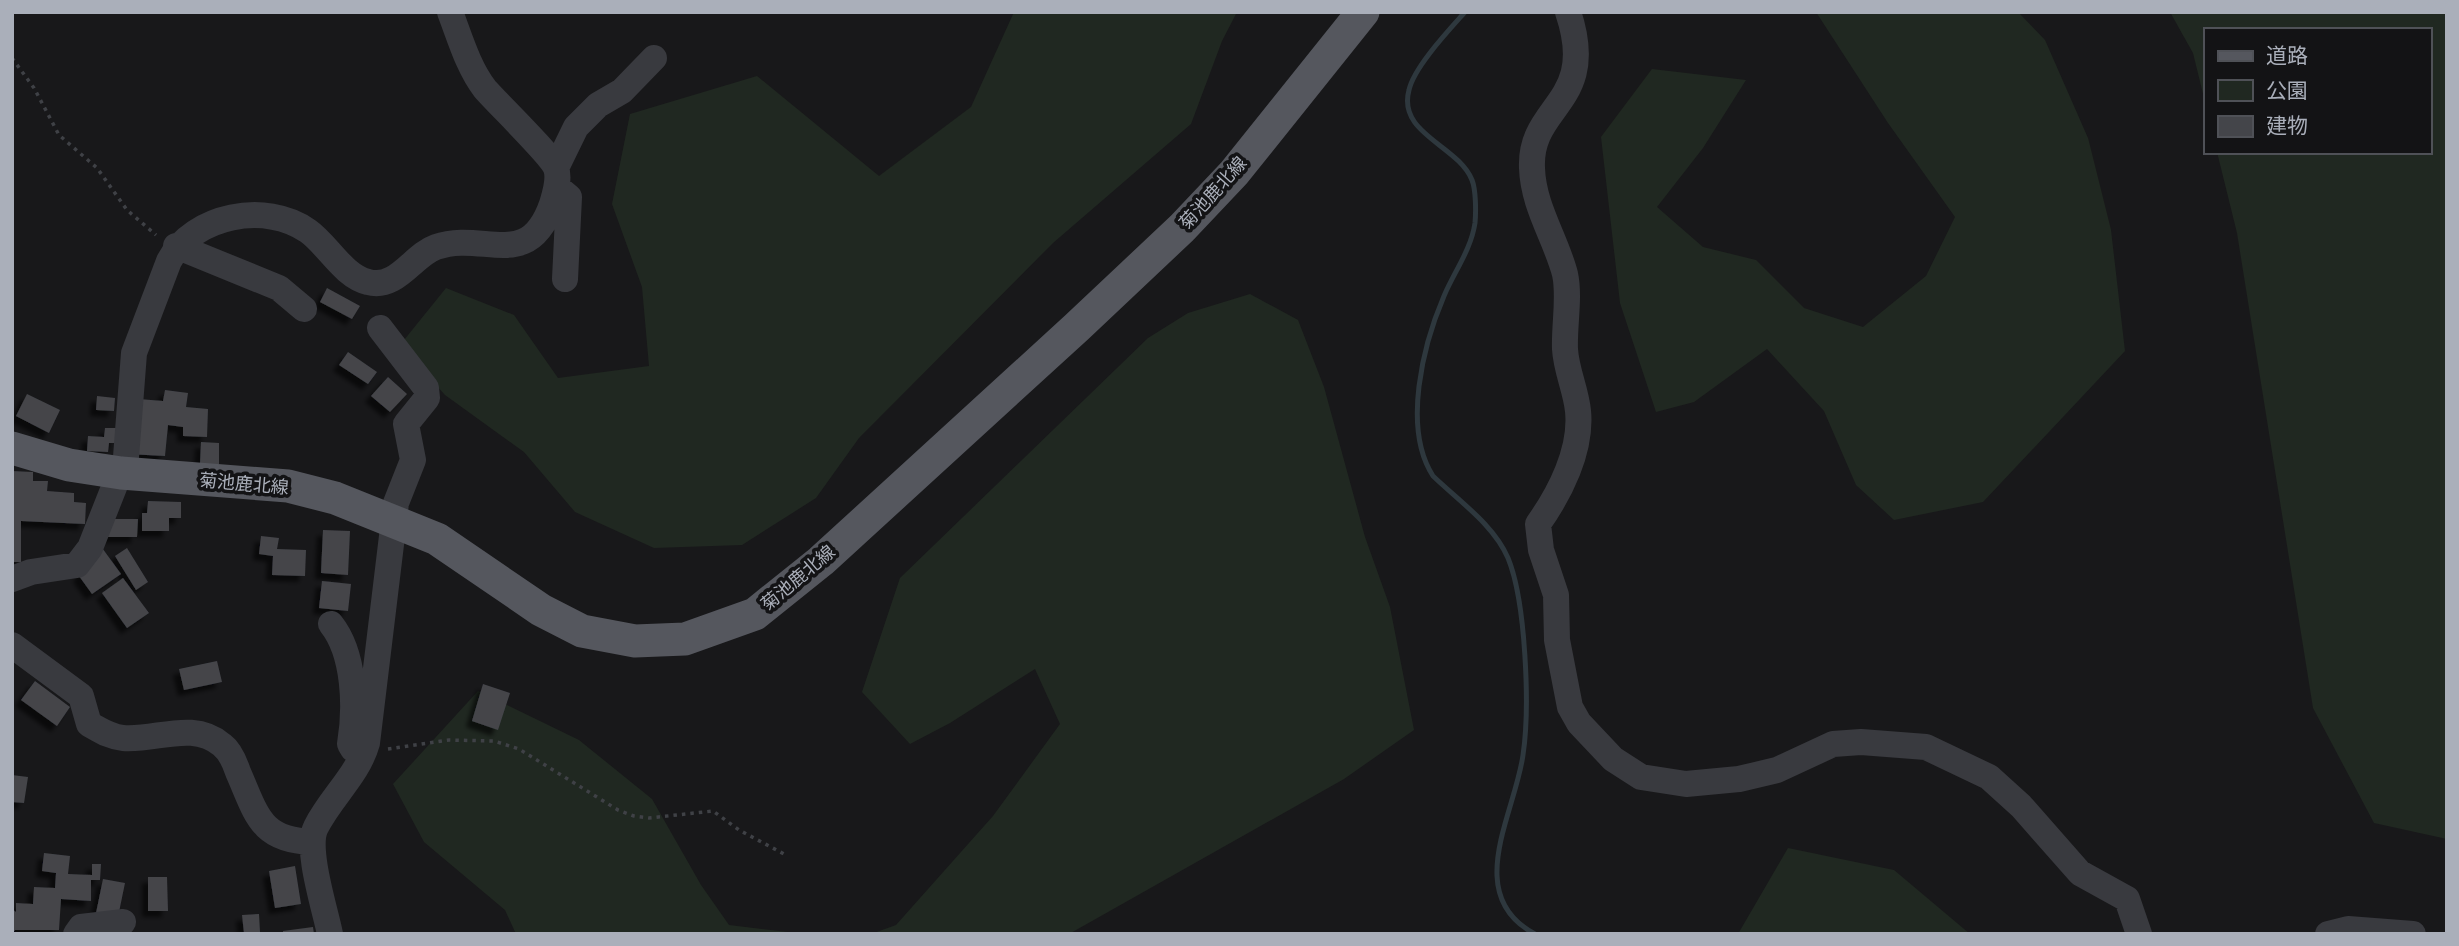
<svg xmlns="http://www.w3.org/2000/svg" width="2459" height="946" font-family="'Titillium Web','Noto Sans JP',sans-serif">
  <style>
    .green { fill: #202821 }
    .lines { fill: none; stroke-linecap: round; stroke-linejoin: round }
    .stream { stroke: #2e383e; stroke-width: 5 }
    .building { fill: #44454a; filter: url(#shadow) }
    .path { stroke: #3f4146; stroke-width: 3.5; stroke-dasharray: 3.5 5; stroke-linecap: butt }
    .minor { stroke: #393a3f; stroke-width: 26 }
    .major { stroke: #55575e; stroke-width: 33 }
    .labels { text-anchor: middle; stroke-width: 7; stroke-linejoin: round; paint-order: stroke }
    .street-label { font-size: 18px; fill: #aaafba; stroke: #131315 }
  </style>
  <defs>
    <filter id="shadow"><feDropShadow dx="-6" dy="6" stdDeviation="2" flood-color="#0009"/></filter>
  </defs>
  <rect width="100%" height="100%" fill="#18181a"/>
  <path class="green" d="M1014,12H1237L1222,41L1191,124L1053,243L859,438L816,498L742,545L654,548L575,512L524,452L445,395L400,345L446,288L514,315L558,378L649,366L642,287L612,204L630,114L757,76L879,176L971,107Z
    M1816,12H2018L2045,40L2088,138L2111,230L2125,351L1983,502L1894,520L1856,485L1824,411L1767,349L1694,402L1656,412L1620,303L1601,137L1652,69L1746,80L1703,148L1657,207L1703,247L1756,260L1804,308L1863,327L1926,276L1955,217L1888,123Z
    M2170,12H2447V839L2374,823L2313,708L2237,233L2217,152H2429V30H2205V102L2193,53Z
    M1250,294L1298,320L1324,387L1365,537L1390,607L1414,730L1344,779L1069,934H871L896,925L993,816L1060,724L1035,669L950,723L910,744L862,692L900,578L1148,338L1188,313Z
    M478,691L579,740L652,799L701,885L729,925L805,934H516L505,910L424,842L393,784Z
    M1788,848L1894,870L1970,934H1738Z"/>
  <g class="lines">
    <path class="stream" d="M1465,12C1449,30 1414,67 1409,90C1397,134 1458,145 1472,180C1476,190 1476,212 1475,223C1471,250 1454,272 1444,296C1423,345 1402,428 1433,476C1459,501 1494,525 1508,558C1526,602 1530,708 1523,755C1515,814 1462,895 1535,934"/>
  </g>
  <path class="building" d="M327,288L360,306L352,319L320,302Z
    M348,352L377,372L368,384L339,365Z
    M388,377L407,394L390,412L371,396Z
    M165,390L188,393L186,407L208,409L207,437L183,436V427L168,425L165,456L128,454L139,399L163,401Z
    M27,394L60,410L49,433L16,416Z
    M97,396L115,398L114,411L96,410Z
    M105,428H116V443H109L108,452L87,451L88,436L104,437Z
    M201,442L219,443V464H200Z
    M12,471L33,472V481H48L47,491L74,493V502L86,503L85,524L21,521V562H12Z
    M148,501L181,502V518H169V531H142V513H147Z
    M101,519H138L137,537H101Z
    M323,530L350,531L348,575L321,573Z
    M261,536L279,538L277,549L306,550L305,576L272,575L273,556L259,554Z
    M100,545L121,574L92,594L79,576Z
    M127,548L148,582L136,590L115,556Z
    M123,578L149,613L127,628L102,593Z
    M322,581L351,584L348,611L319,608Z
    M217,661L222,682L184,690L179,669Z
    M35,681L70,707L57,726L21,700Z
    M483,684L510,693L498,730L472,721Z
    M12,775L28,777L24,803L12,802Z
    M44,853L70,856L68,874L92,875V864H101L100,880H91V901L61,899L59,930H15L12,934V909L16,912V903L33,904L34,887L55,888L56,873L42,871Z
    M295,866L301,904L275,908L269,871Z
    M148,877H167L168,911H148Z
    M103,879L125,883L118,917L96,913Z
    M259,914L260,932L244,933L242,915Z
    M313,927L314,934H283V931Z"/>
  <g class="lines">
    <path class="path" d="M12,58L34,88L59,135L97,168L127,210L156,235
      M388,749L449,740L494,741L519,749L618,810L634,816L649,818L713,811L739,830L784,854"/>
    <path class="minor" d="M1568,12C1599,104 1529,104 1532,168C1533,206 1556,239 1565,274C1570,297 1564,325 1565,349C1566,370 1576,390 1578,411C1582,450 1560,493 1538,524L1541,550L1556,595L1557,640L1570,707L1579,723L1613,759L1641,777L1686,784L1739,779L1777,770L1833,744L1861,742L1926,747L1989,777L2021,806L2080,873L2127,899L2139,934
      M556,168L576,127L598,105L622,91L654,58
      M557,187L569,197L565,279
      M176,246L279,288L304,309
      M12,579L31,572L77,565L90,548L126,457L134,353L169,261C193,215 266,201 308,231C328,245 343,276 368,282C397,290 413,255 436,247C484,230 528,273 552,204C555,194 560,179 556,168C551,155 498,104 485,89C468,67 460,38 450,12
      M331,624C355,654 356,708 350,744L353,749
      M12,645L81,696L89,724C100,730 110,737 123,738C156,741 193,720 222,745C230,751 235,763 238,772C257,815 260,840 312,842
      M76,934L81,927L123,922
      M330,934C325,909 305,848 316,827C331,797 358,775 367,743L396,503L413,460L406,424L427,398L426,388L380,328
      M2328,934L2348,929L2413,934"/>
    <path class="major" d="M12,448L69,465L121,473L288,486L335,498L437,539L541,610L582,631L635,641L685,639L755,614L821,561L1077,327L1182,228L1234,173L1363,12"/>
  </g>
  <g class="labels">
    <g class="street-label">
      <text transform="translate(1213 193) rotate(-48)" y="6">菊池鹿北線</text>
      <text transform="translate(244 484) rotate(5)" y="6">菊池鹿北線</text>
      <text transform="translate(798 578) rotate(-40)" y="6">菊池鹿北線</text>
    </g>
  </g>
  <rect width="2459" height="946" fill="none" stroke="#aaafba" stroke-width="28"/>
  <rect x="2204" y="28" width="228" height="126" fill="#131315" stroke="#4f5157" stroke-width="2"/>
  <rect x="2218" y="51" width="35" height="10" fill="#55575e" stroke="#4f5157" stroke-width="2"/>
  <text x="2266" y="63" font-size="21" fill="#aaafba">道路</text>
  <rect x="2218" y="80" width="35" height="21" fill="#202821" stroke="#4f5157" stroke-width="2"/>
  <text x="2266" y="98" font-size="21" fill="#aaafba">公園</text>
  <rect x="2218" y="116" width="35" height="21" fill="#44454a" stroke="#4f5157" stroke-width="2"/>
  <text x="2266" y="133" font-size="21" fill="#aaafba">建物</text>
</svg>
